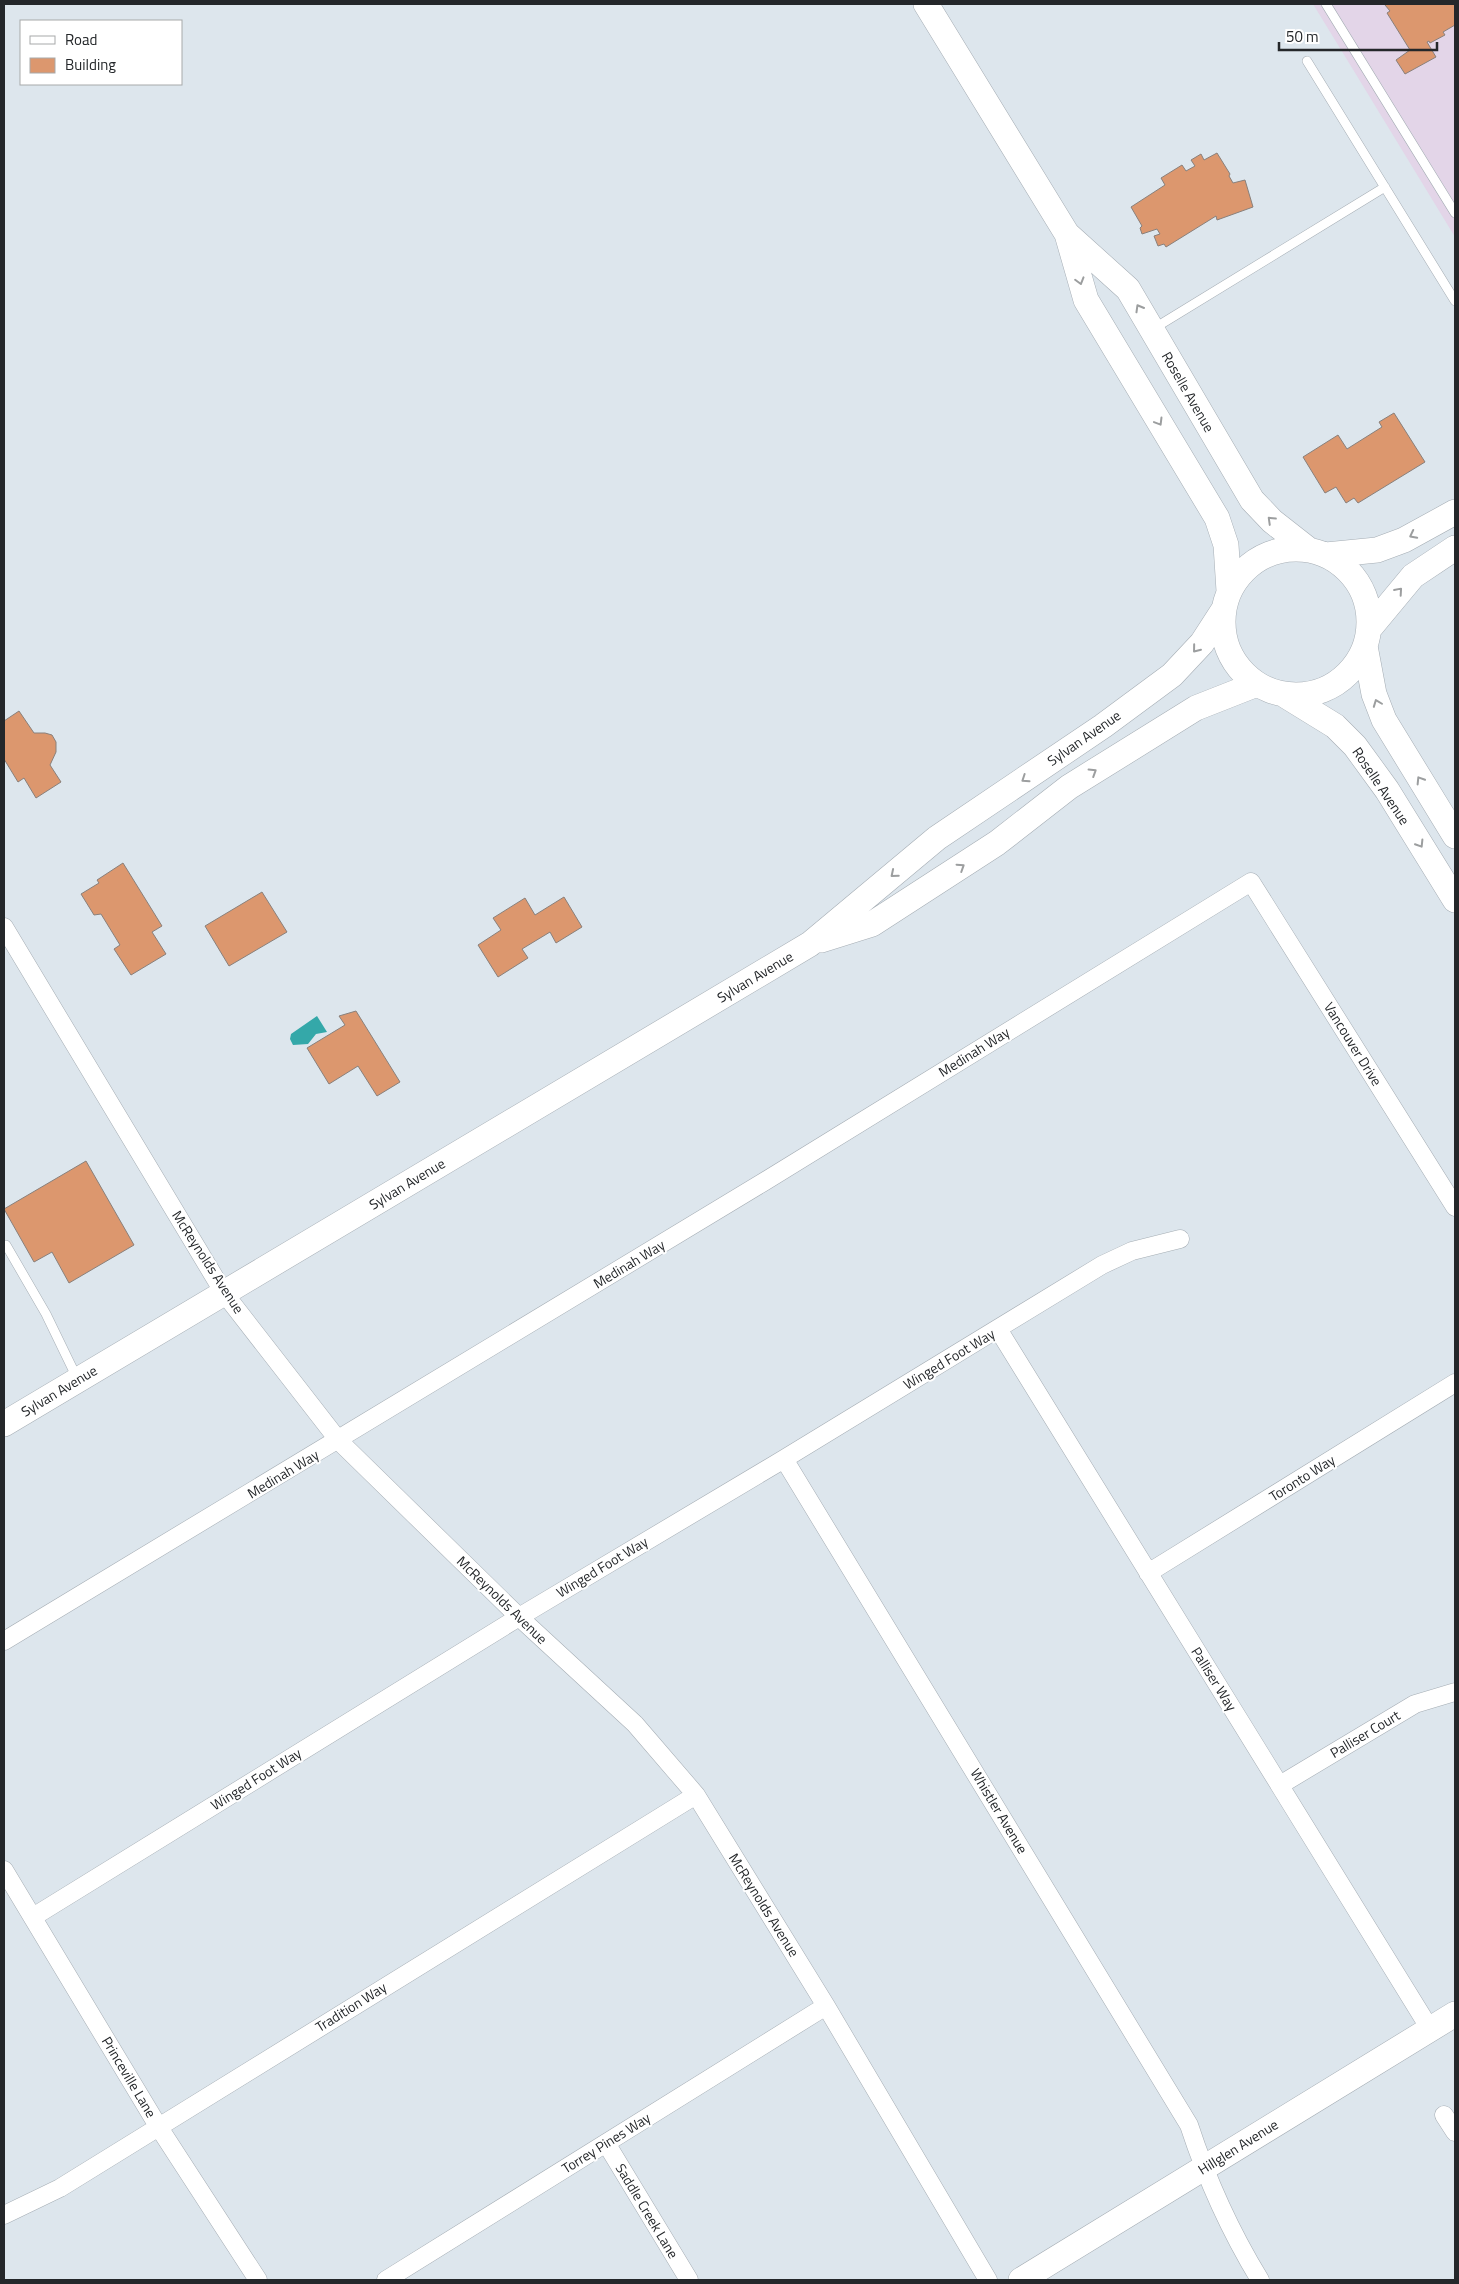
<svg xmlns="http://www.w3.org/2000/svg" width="1459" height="2284" font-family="'Titillium Web',sans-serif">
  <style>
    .education { fill: #e3d5e8 }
    .water { fill: #34a8a9 }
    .building { fill: #dc976e; stroke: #89807b }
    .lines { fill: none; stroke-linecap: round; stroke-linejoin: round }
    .lane-casing { stroke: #a5adb4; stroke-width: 10 }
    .street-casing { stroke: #a5adb4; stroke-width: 19 }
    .secondary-casing { stroke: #a5adb4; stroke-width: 26 }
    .lane { stroke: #fff; stroke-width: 9 }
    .street { stroke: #fff; stroke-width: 18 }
    .secondary { stroke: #fff; stroke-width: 25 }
    .oneway { stroke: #9c9e9f }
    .labels { text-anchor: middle; stroke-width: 4; stroke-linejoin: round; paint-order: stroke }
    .street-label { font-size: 14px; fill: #24272a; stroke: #fff }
  </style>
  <rect width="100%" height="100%" fill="#dde6ed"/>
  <path class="education" d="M1313,4H1455V237L1346,58Z"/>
  <path class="water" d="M317,1016L327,1032L316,1034L308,1044L293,1045L290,1039L291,1034Z"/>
  <path class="building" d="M1387,4H1455V25L1443,32L1445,35L1430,43L1429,41L1427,42L1436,57L1405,74L1396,60L1410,50L1387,13L1390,11L1385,5Z
    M1217,153L1230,174L1229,176L1233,183L1245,180L1253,207L1217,220L1216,216L1166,247L1164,244L1158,246L1154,236L1160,234L1157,229L1142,234L1140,228L1142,226L1131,207L1165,185L1161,178L1182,165L1186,171L1195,166L1191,160L1201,154L1204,160Z
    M1394,413L1425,462L1358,503L1354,498L1346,503L1336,487L1325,493L1303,457L1338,435L1347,449L1382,427L1379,422Z
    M19,711L34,733H45L52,735L56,742V752L50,765L61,782L36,798L24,778L18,782L4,759V721Z
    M123,863L162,926L152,932L166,954L131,975L114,949L120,945L101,914L94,915L81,894L99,883L97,880Z
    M262,892L287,932L229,966L205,926Z
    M564,897L582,927L556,943L550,932L522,949L528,958L498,977L478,945L501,930L493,918L525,898L535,915Z
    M356,1011L400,1082L377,1096L358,1066L329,1084L307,1048L345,1025L339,1016Z
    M86,1161L134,1245L69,1283L52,1252L34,1262L4,1209Z"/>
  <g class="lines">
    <defs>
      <path id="lane" d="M1326,4L1455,213
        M1307,61L1455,301
        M1153,329L1385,187
        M6,1245L46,1314L78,1380"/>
      <path id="street" d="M4,927L224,1293L339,1441L519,1617L635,1724L696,1795L826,2006L988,2280
        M998,1329L1430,2029
        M784,1459L1189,2125C1207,2180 1230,2231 1260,2280
        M1148,1573L1455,1383
        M4,1641L762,1183L1251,882L1455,1207
        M1280,1785L1415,1704L1455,1692
        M4,1870L158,2126L258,2280
        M33,1917L519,1617L784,1459L1102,1265L1132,1251L1180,1239
        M1444,2115L1455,2132
        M606,2143L689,2280
        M4,2215L60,2188L696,1795
        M386,2280L826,2006"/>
      <path id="secondary" d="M926,4L1067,234L1086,300L1217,518L1226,545L1229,591
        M1067,234L1128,289L1252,500L1272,521L1309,550
        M1223 622a73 73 0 1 1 146 0a73 73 0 1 1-146 0Z
        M1326,555L1377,550L1404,540L1455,512
        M1369,629L1413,576L1455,548
        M1365,646L1374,694L1384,720L1455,836
        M1283,694L1335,726L1355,746L1387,790L1455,900
        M821,940L872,924L997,843L1069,787L1196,708L1257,684
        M4,1424L810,944L937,838L1103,726L1172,675L1202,643L1224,609
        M1021,2280L1455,2014"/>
    </defs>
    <use href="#lane" class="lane-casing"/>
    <use href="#street" class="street-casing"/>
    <use href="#secondary" class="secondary-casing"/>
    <use href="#lane" class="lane"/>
    <use href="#street" class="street"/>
    <use href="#secondary" class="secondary"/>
  </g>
  <defs><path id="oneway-chevron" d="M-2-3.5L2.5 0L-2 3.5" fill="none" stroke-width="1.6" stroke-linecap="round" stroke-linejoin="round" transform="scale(1.25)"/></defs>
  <g class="oneway">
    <use href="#oneway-chevron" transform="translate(1080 281) rotate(74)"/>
    <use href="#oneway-chevron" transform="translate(1139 308) rotate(-120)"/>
    <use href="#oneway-chevron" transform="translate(1159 422) rotate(59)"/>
    <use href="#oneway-chevron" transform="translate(1271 520) rotate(-136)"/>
    <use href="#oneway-chevron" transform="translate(1413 535) rotate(153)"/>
    <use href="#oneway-chevron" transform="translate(1399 591) rotate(-49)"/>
    <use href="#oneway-chevron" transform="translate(1196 649) rotate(129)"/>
    <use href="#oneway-chevron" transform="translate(1377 703) rotate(-111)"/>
    <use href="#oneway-chevron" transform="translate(1093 772) rotate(-32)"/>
    <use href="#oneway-chevron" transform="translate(1025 779) rotate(146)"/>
    <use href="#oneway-chevron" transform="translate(1420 780) rotate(-122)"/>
    <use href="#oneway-chevron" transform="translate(1420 844) rotate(58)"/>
    <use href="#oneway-chevron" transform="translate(961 867) rotate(-33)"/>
    <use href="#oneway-chevron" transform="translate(894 874) rotate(140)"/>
  </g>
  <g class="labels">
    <g class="street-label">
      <text transform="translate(1188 392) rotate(60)" y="5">Roselle Avenue</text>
      <text transform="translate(1084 738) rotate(-35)" y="5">Sylvan Avenue</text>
      <text transform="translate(1381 786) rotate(56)" y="5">Roselle Avenue</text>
      <text transform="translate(755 977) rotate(-31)" y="5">Sylvan Avenue</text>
      <text transform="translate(1353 1044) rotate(58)" y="5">Vancouver Drive</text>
      <text transform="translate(974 1052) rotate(-32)" y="5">Medinah Way</text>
      <text transform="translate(407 1184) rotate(-31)" y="5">Sylvan Avenue</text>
      <text transform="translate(208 1262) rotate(57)" y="5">McReynolds Avenue</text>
      <text transform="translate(629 1264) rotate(-31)" y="5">Medinah Way</text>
      <text transform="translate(949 1359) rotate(-31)" y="5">Winged Foot Way</text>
      <text transform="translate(59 1391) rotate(-31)" y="5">Sylvan Avenue</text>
      <text transform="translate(283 1474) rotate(-31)" y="5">Medinah Way</text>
      <text transform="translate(1302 1478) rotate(-32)" y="5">Toronto Way</text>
      <text transform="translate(602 1567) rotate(-31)" y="5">Winged Foot Way</text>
      <text transform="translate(502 1600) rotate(44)" y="5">McReynolds Avenue</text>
      <text transform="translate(1214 1679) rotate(58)" y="5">Palliser Way</text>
      <text transform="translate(1365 1734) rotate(-31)" y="5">Palliser Court</text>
      <text transform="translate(256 1779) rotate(-32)" y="5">Winged Foot Way</text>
      <text transform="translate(999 1811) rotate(59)" y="5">Whistler Avenue</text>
      <text transform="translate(764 1905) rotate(58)" y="5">McReynolds Avenue</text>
      <text transform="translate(351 2007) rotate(-32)" y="5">Tradition Way</text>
      <text transform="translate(129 2077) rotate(59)" y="5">Princeville Lane</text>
      <text transform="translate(606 2143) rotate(-32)" y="5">Torrey Pines Way</text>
      <text transform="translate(1238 2147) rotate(-32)" y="5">Hillglen Avenue</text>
      <text transform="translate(647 2211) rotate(59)" y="5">Saddle Creek Lane</text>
    </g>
  </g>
  <rect width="1459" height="2284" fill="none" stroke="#24272a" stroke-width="10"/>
  <rect x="20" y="20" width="162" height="65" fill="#ffffff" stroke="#a7a9aa"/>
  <rect x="30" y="36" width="25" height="8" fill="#ffffff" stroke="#a7a9aa"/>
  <text x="65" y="45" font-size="15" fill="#24272a">Road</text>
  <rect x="30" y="58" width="25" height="15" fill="#dc976e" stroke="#a7a9aa"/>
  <text x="65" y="70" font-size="15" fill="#24272a">Building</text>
  <path d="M1279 42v8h158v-8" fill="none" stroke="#24272a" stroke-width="2.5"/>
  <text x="1286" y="42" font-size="15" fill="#24272a" stroke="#ffffff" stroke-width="4" paint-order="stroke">50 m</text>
</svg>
